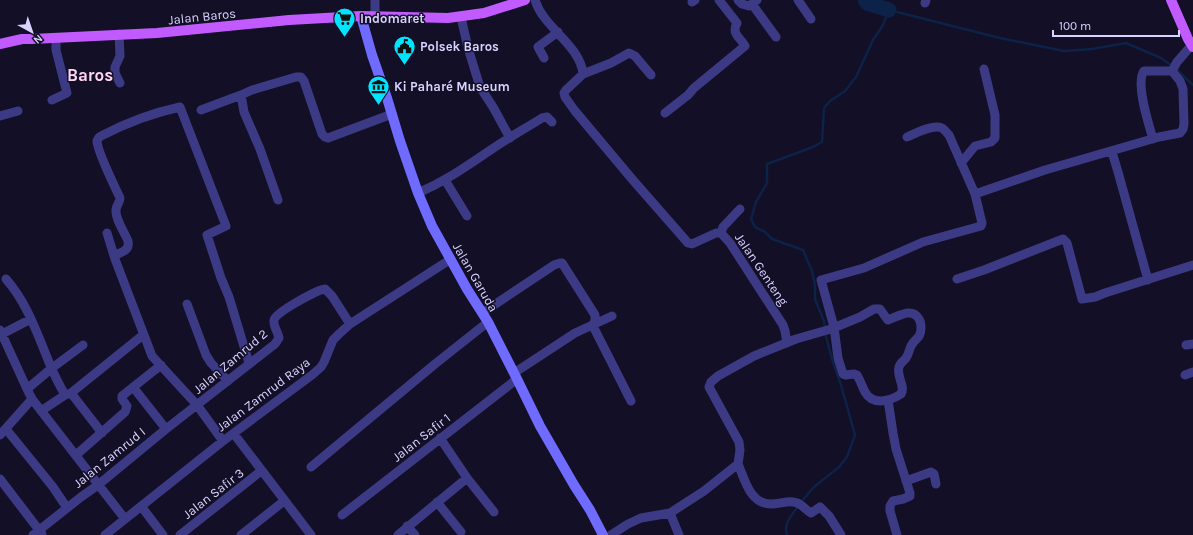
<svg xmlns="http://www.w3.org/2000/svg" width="1193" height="535" font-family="Karla,sans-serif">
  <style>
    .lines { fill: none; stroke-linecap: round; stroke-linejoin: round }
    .stream { stroke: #0c2248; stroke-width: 2.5 }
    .river { stroke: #0c2248; stroke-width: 15 }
    .street { stroke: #3d3a85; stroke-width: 9 }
    .secondary { stroke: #6f6bff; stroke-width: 10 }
    .primary { stroke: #c25bff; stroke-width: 10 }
    .labels { text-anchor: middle; stroke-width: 3; stroke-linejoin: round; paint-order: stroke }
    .street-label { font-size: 13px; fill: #d9d4ff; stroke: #130f26 }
    .poi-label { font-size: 13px; font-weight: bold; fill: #d9d4ff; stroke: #130f26; text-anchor: start }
    .district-label { font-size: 17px; font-weight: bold; fill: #ffd6f0; stroke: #130f26 }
  </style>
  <rect width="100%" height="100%" fill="#130f26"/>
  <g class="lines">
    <path class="stream" d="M1176,69L1193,85
      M825,328L824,321L815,299V285L812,271L803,250L772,239L765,232L755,227L751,219L756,202L767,183V164L813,147L822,142L824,108L830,101L845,91L856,77L873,40L883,25L889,10L1000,38L1064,51L1092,49L1126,43L1161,58L1172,66
      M801,502L814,487L839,467L847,457L855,435L841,385L832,359L825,333
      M787,535C783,524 792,515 798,506"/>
    <path class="river" d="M865,0L867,3L889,10"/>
    <path class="street" d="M375,0V17
      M535,0C537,6 540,12 544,17C556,34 581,51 583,74
      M738,0L742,4L749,6L757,0
      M798,0L811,19
      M692,2L695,0
      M925,3L926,0
      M752,4L776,37
      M461,17L468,48L480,87L493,107L510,138
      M119,34L120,56L115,67V73L120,83
      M544,58L538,47L539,46L558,32
      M651,75L635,56L629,53L611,63L583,74L566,90L564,93L565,97L575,111L632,179L688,243L692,244L716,233H721
      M52,100L67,93L56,50V38
      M201,110L241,95
      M665,113L688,95L694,88L745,46C743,41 735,36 735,30C735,28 736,25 737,23L719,0
      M0,116L18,111
      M907,137C916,133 933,124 942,128C945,130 947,133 949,135L975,194L1045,170L1159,137L1180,133L1183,129L1184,124L1183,89L1180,81L1172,71L1177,62L1191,46
      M1153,139C1149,125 1135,83 1144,71H1172
      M1112,152L1118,172L1148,280
      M961,163L975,146L991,142L995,138V115L984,69
      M445,180L467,216
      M418,193C448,180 468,165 495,147C510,137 526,128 542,118L547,117L552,122
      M278,200L260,149L244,112L241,95L252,90L296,77H301L304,81L322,134L325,137L328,138L392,114
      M107,233L115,259L152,356L197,405L223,441
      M721,233L730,243L783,325L785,331L787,343
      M721,233L723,227L740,209
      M114,256C121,252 130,251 128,241C125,233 115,219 116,210C116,205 120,203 120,198C115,187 97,151 97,141C98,138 99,137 101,136C126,123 152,113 180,107L226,226L207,235L221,278L229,297L249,363
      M6,279C28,304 38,336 51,367C55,377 60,386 65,395
      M957,279L984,270L1063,239L1067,243L1082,299L1095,297L1105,293L1193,265
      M187,304L206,355L211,363L228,381
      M482,313L554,265L560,263H562L595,315V320L593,326
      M593,326L631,401
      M0,330L27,389L32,399L125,519
      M2,334L31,319
      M1186,345L1193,344
      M514,373L575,333L612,316
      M1185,375L1193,372
      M133,387L166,429
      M27,389L52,368L83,345
      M71,393L102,433
      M888,400L893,433L896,449L910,493V496L903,499L893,501L890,506V511L897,535
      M41,411L65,395L71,393L143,335
      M6,429L53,487L67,508
      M234,434L311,535
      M0,435L32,399
      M440,438L467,478L494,512
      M76,455L125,412L127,406L122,399V396L161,365
      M738,464C745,480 750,504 771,504C779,504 786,501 793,502C801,502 805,510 811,513L820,507L829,516L841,535
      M311,467L435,364L488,322
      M0,479L42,534
      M906,481L931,472L934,474L936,484
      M437,502L461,532
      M141,506L163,535
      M670,513L679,535
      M342,515L517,379
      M407,526L415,535
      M33,535L81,497L98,485L166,429L275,344L279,338C278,332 273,326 274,320C276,312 317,290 325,289L332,296L350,324
      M105,535L223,441L312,375L321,367L324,362L333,340L339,334L350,324L451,259
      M180,535L261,471
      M241,535L284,501
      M398,535L467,478
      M611,535L628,524L641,518L670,513L704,491L738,464L740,450L739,442L709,387L711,382L718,376L754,356L796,339L831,329L860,317L874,309H880L887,319L888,320C899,316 912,307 919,319C921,322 921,324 921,328C921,339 915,338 911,346C909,350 909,354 906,358C904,361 900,363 899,367C896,377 906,386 901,394C890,401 873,406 865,392C862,386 860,380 857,375L854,374L845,375L843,374L838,358L834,327L821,280L864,268L923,242L981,226L982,223L975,194"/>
    <path class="secondary" d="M361,16L372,55L387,98L400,141L418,193L432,226L467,289L488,322L517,379L540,426L574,485L590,510L603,535"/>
    <path class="primary" d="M1171,0L1188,39L1193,47
      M0,44L22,39H32L157,33L289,20L361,16L448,18L484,13L525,0"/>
  </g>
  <defs>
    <symbol id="supermarket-pin" viewBox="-11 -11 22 30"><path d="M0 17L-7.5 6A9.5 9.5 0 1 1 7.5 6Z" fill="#00e5ff" stroke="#130f26"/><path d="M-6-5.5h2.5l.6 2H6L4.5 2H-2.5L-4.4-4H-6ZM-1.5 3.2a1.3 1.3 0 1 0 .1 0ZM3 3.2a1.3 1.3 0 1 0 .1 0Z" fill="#111"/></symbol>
    <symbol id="civic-pin" viewBox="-11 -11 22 30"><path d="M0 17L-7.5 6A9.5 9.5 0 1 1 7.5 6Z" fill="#00e5ff" stroke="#130f26"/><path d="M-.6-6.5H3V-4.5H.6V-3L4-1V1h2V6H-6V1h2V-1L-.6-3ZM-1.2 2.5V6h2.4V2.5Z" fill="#111"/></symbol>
    <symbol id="museum-pin" viewBox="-11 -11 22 30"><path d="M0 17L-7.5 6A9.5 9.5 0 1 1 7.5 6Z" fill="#00e5ff" stroke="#130f26"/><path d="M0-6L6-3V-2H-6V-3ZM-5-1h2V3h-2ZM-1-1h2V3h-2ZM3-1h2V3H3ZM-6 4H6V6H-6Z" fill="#111"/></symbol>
  </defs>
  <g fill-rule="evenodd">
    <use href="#supermarket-pin" x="332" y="6" width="25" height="34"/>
    <use href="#civic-pin" x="392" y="34" width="25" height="34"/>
    <use href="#museum-pin" x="366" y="74" width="25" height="34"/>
  </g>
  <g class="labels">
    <g class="street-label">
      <text transform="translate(202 16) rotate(-6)" y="5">Jalan Baros</text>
      <text transform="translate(762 269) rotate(56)" y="5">Jalan Genteng</text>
      <text transform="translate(476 277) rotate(60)" y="5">Jalan Garuda</text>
      <text transform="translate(230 361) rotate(-40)" y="5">Jalan Zamrud 2</text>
      <text transform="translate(263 394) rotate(-37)" y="5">Jalan Zamrud Raya</text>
      <text transform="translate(421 437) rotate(-38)" y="5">Jalan Safir 1</text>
      <text transform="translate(109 457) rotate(-39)" y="5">Jalan Zamrud I</text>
      <text transform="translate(213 493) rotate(-38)" y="5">Jalan Safir 3</text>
    </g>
    <g class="poi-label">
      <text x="360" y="23">Indomaret</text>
      <text x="420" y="51">Polsek Baros</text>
      <text x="394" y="91">Ki Paharé Museum</text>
    </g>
    <g class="district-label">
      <text x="90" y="81">Baros</text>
    </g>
  </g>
  <g transform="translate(32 32) rotate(140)" stroke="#130f26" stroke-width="3" paint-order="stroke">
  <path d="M0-3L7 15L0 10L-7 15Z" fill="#d9d4ff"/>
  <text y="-6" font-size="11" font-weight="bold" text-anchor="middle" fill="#d9d4ff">N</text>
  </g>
  <path d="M1053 30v6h126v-6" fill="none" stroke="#d9d4ff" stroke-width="2"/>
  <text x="1059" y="30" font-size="12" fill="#d9d4ff" stroke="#130f26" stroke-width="3" paint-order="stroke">100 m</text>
</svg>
